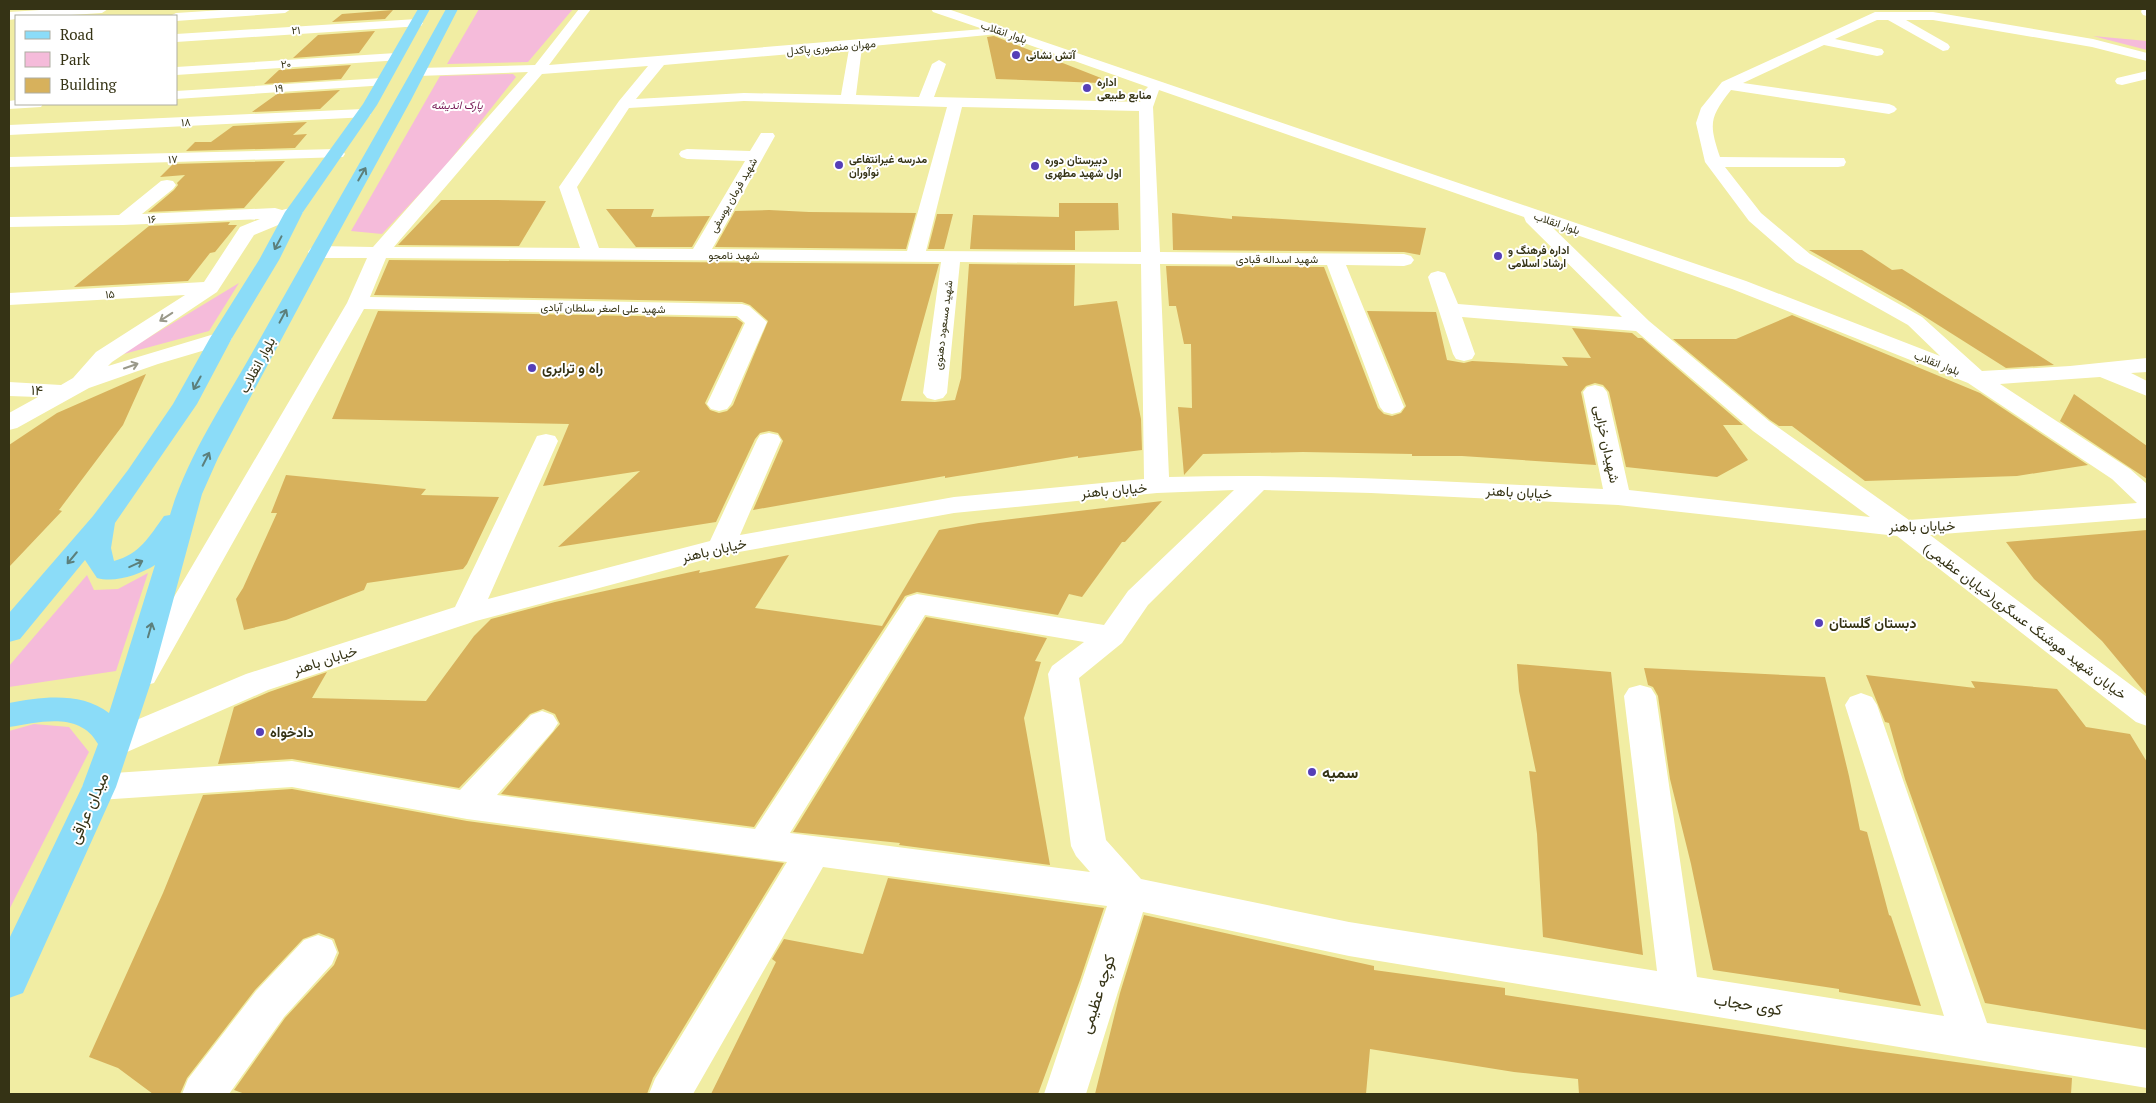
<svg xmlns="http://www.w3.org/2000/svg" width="2156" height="1103" font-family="'PT Serif',Vazirmatn,serif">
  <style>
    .green { fill: #f5bbda }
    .building { fill: #d7b15c }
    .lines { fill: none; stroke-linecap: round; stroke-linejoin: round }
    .minor { fill: #fff; fill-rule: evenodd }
    .major { fill: #8bdcf8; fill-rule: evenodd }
    .oneway { stroke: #5c7f7b }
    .oneway2 { stroke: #9a998a }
    .poi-dot { fill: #563fb7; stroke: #fff; stroke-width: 2 }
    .labels { text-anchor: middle; stroke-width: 4; stroke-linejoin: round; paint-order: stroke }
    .far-street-label { font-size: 11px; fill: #353315; stroke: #fff }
    .far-poi-label { font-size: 11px; font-weight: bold; fill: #353315; stroke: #fff; text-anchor: start }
    .far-park-label { font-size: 11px; font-style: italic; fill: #761855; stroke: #fff }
    .street-label { font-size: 14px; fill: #353315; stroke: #fff }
    .poi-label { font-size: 14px; font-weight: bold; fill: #353315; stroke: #fff; text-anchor: start }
    .near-poi-label { font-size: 16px; font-weight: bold; fill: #353315; stroke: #fff; text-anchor: start }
    .near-street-label { font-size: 16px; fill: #353315; stroke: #fff }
  </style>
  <rect width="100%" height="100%" fill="#f1eda3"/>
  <path class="green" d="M479,9H573L528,62L447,64Z
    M2093,36L2147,41V50Z
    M513,74L516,77L443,169L382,234L351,231L440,76Z
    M239,283L209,331L120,355Z
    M148,573L116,671L9,687V666L87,575L94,590L118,589Z
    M34,724L69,727L89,752L9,910V731Z"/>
  <path class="building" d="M393,10L385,19L332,22L342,14Z
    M375,31L359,53L293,58L318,35Z
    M994,36L1101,78L1100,83L996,79L987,37Z
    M351,65L341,79L264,84L279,70Z
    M340,90L320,109L252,112L277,94Z
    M307,122L293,135L307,134L295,148L186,151L195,142H211L233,126Z
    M285,161L244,208L148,212L174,190L178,185L177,183L185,175L160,177L173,164Z
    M441,200H497L546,201L519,246L398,245Z
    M1059,203H1118L1119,230L1075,231V250L970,249L973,215L1059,217Z
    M606,209H654L651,217L710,216L692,247H636Z
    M769,210L809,212L916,213L906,249L715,247L735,211Z
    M1172,213L1232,219V216L1426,228L1420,255L1404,252L1173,250Z
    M937,214H953L944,249H928Z
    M230,222L228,225H237L215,252L210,253L188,281L74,287L149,226Z
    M1809,250H1862L1892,270L1902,269L2054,365L2006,368L1905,304Z
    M389,260L939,264L901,401L935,402L955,400L961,378L969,264L1075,265L1074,306L1117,301L1141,419L1142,450L1078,458V456L945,478V476L753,510L783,441L778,433L769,431L760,433L755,439L716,522L558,547L640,471L543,486L569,424L332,419L378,311L736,318L743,323L705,403L710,410L719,413L727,411L733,405L768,321L750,305L742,302L374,295Z
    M1166,266L1324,267L1378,408L1384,414L1392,416L1401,413L1406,406L1367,311L1436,312L1447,360L1464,363L1472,361L1568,366L1562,357L1591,358L1572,328L1632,333L1638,338H1642L1743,425H1723L1748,460L1717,477L1626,467L1609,392L1603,385L1595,383L1586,386L1581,392L1596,465L1462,456H1412V454L1303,452L1203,454L1184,475L1178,407L1192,408L1191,344H1184L1176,306H1169Z
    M1792,315L1980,393L2088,465L2017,476L1865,481L1792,426H1779L1770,420L1673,339H1736Z
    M146,374L123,425L59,510L62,511L9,567V445L57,413Z
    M2074,394L2147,446V479L2060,421Z
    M286,475L426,489L421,495L499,497L467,564L463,569L367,583L364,590L286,620L244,630L236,599L243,588L277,513H271Z
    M1162,501L1125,542H1122L1082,597L1069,594L1058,615L917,592L905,596L754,827L501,794L560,724L555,714L543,709L530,714L459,788L292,759L218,764L234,707L269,692L327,672L312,698L426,701L474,636L491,619L555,602L700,570L699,573L789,555L755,608L882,626L939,530L979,523Z
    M2147,530V695L2102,641L2034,579L2006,542Z
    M926,617L1047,638L1035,661L1041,662L1024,718L1050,865L899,845L900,843L793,832Z
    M1517,664L1611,672L1643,955L1543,937L1537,834L1529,771L1536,772L1519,691Z
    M1644,668L1825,677L1849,776L1860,830L1867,832L1889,915L1891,916L1921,1006L1839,992V989L1713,970L1691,864L1670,779L1658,696L1653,687L1648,685Z
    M1866,675L1975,688L1971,681L2057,689L2086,727L2130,734L2147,762V1030L1985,1003L1905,779L1889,723L1885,722Z
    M292,789L467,821L784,863L653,1078L647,1094H245L234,1090L285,1018L334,965L339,953L334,939L319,933L303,939L255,990L187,1078L180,1094H153L118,1068L89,1057L163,893L203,795Z
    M888,878L1104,908L1080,980L1038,1094H711L776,962L772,959L784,939L863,954Z
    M1144,915L1374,966V970L1505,988V995L1854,1048L2072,1078L2071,1094H1579L1578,1079L1514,1072L1370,1049L1366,1094H1095L1120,993Z"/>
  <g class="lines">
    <path class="minor" d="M56,9H108L102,13L55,16H16V19L9,20V12Z
      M238,9H291L285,13L176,21V16H170L176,13Z
      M579,9H591L549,65L983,29L933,12L931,9H948L1746,281L1940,356L1908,325L1796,262L1749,221L1705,162L1696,123L1701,108L1722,82L1875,12H1933L2093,39L2147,53V61L2092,47L1933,20H1906L1948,44L1950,47L1948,50L1943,51L1888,20H1877L1835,39L1882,49L1884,52L1882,55L1877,56L1824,45L1743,83L1889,104L1894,106L1897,109L1894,112L1889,114L1731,90C1709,118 1709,124 1720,157L1844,158L1846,162L1844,166L1838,167H1725L1761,213L1810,254L1922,317L1982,371L2070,366L2147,358V372L2131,373L2147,381V396L2100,377L2000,384L2130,469L2147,484V518L1930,535L2147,697V726L2136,722L1897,536L1618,505L1371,493L1264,490L1148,605L1122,643L1079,678L1106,840L1141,879L1349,922L1657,971L1624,696L1629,688L1640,685L1651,688L1656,696L1697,977L1944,1016L1845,705L1850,697L1861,693L1872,697L1877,705L1987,1023L2147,1048V1088L1349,956L1143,912L1086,1094H1044L1107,906L823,867L693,1094H649L655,1079L787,862L467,819L292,787L99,800L87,796L82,787L87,778L99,774L292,761L460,790L531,715L542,711L553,715L558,723L553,731L497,795L755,829L907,597L917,594L1104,625L1128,591L1234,490L1157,493L954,513L722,555L476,621L268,690L127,752L115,755L103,752L99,743L103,734L246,674L455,607L537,436L546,434L555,436L558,441L488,599L710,541L757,440L760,435L769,433L778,435L781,440L740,535L954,497L1144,479L1141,264L960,262L947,393L943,398L935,400L927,398L923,393L941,262L386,258L370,297L742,304L749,306L767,322L731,404L727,409L719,411L711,409L707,404L745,323L737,316L364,309L154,683L143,686L132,683L128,675L347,303L367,258H318L311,256L308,252L311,248L318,246L373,247L528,72L418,76L411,72L418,68L535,65ZM998,34L1148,87L1145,90L1140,102L934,97L946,64L939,60L932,64L919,97L856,95L862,47ZM849,49L841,95L744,93L636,99L664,65ZM648,66L619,101L559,187L580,248L394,247L542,74ZM1159,90L1524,217L1526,222L1622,317L1458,304L1445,273L1438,271L1431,273L1428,277L1453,354L1456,359L1464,361L1472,359L1475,354L1462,317L1636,331L1753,431L1870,517L1629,490L1607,392L1603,387L1595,385L1587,387L1583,392L1603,489C1459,482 1314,473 1169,477L1160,264L1327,265L1380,407L1384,412L1392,414L1400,412L1404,407L1346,265L1404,266L1411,264L1414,260L1411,256L1404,254L1160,252L1153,107ZM744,101L947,107L907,251L712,249L775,136L773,133H761L750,151L687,149L681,151L679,154L681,157L687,159L745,161L693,249L599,248L577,187L629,108ZM962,107L1139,111L1141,252L926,251ZM1551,226L1732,289L1968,383L2112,479L2137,503L1909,520L1769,421L1649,321ZM925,615L1084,642L1052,666L1048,674L1071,846L1076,856L1090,872L790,833Z
      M2142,9H2147V16L2143,15L2141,12Z
      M417,19L423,23L421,26L176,42V34Z
      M396,53L401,54L403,57L401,60L176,75V67Z
      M2147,71V79L2122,85L2117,84L2115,81L2117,78Z
      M382,78L387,79L389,82L387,85L176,99V91Z
      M16,100V104H43L41,107L9,109V101Z
      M363,109L368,111L371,114L368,117L9,135V125Z
      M337,149L343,151L345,154L343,157L9,167V157Z
      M167,180L173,181L176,185L173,189L142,214L275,208L282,210L294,207L300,208L303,212L300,216L254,235L217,292L112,362L108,366L221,332L229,333L232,338L229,343L158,364L89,388L17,428L9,430V413L38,397L9,396V382L61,385L73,378L96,352L185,295L9,305V293L204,282L240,227L260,219L123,225L9,227V217L119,215L161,181Z
      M318,935L332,940L337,952L332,964L284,1017L229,1094H182L188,1079L256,991L304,940Z"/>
    <path class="major" d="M418,9H430L377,105L303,212L279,260L232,338L197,404L115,523L111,548L114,561C140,554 149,537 164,516L170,515C187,456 226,400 256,346C319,233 384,122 446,9H458L411,100L328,252L218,458L202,494L151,682L116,787L23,993L9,998V939L82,787L98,744C80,711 40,722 9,727V703C40,697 81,691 109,713L155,565C139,575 115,583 97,578L85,560L20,639L9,642V613L93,516L128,470L173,404L210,338L259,260L285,212L363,104Z"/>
  </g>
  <defs><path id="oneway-shaft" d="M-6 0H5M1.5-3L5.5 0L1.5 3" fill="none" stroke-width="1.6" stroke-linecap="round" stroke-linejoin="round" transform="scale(1.25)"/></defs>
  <g class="oneway">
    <use href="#oneway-shaft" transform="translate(362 174) rotate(-60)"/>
    <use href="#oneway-shaft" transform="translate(278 243) rotate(118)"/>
    <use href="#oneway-shaft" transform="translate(283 316) rotate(-62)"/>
    <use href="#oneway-shaft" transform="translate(197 383) rotate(119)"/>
    <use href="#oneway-shaft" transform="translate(206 459) rotate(-63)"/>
    <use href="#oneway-shaft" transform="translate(72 558) rotate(130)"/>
    <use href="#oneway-shaft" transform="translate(136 564) rotate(-25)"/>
    <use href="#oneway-shaft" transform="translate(150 630) rotate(-74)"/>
  </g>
  <g class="oneway2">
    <use href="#oneway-shaft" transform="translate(166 317) rotate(147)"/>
    <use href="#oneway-shaft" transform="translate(131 366) rotate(-19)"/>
  </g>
  <g class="poi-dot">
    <circle cx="1016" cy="55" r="5"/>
    <circle cx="1087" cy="88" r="5"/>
    <circle cx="839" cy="165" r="5"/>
    <circle cx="1035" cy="166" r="5"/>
    <circle cx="1498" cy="256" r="5"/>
    <circle cx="532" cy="368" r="5"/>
    <circle cx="1819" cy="623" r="5"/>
    <circle cx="260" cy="732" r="5"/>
    <circle cx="1312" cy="772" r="5"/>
  </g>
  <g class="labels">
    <g class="far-street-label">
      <text transform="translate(296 30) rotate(-4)" y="4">۲۱</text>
      <text transform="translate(1004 32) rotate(19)" y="4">بلوار انقلاب</text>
      <text transform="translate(831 47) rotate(-5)" y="4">مهران منصوری پاکدل</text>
      <text transform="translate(286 64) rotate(-4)" y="4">۲۰</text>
      <text transform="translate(279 88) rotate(-4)" y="4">۱۹</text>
      <text transform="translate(186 122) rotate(-2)" y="4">۱۸</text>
      <text transform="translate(173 159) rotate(-2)" y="4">۱۷</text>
      <text transform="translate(733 195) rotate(-60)" y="4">شهید فرمان یوسفی</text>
      <text transform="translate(152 219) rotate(-3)" y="4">۱۶</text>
      <text transform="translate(1557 223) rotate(19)" y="4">بلوار انقلاب</text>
      <text x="734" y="259">شهید نامجو</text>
      <text x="1277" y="263">شهید اسداله قبادی</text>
      <text transform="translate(110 294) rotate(-3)" y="4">۱۵</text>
      <text transform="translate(603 308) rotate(1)" y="4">شهید علی اصغر سلطان آبادی</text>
      <text transform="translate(943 325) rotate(-83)" y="4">شهید مسعود دهنوی</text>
      <text transform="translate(1937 363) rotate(21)" y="4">بلوار انقلاب</text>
    </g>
    <g class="far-poi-label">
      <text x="1026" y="59">آتش نشانی</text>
      <text x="1097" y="86">اداره<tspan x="1097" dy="13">منابع طبیعی</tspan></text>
      <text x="849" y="163">مدرسه غیرانتفاعی<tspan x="849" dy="13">نوآوران</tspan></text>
      <text x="1045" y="164">دبیرستان دوره<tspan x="1045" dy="13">اول شهید مطهری</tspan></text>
      <text x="1508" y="254">اداره فرهنگ و<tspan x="1508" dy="13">ارشاد اسلامی</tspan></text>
    </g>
    <g class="far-park-label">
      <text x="457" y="109">پارک اندیشه</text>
    </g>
    <g class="street-label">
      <text transform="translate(257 365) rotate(-62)" y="5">بلوار انقلاب</text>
      <text transform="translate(37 390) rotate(3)" y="5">۱۴</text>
      <text transform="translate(1607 444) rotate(78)" y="5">شهیدان خزایی</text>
      <text transform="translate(1114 490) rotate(-5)" y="5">خیابان باهنر</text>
      <text transform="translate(1519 492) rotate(3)" y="5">خیابان باهنر</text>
      <text transform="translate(1922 526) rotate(-1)" y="5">خیابان باهنر</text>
      <text transform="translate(714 550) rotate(-13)" y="5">خیابان باهنر</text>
      <text transform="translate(2025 621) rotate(37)" y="5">خیابان شهید هوشنگ عسگری(خیابان عظیمی)</text>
      <text transform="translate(325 660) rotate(-18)" y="5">خیابان باهنر</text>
    </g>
    <g class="poi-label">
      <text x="542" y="373">راه و ترابری</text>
      <text x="1829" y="628">دبستان گلستان</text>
      <text x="270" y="737">دادخواه</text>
    </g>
    <g class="near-poi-label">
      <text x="1322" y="778">سمیه</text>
    </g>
    <g class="near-street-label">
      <text transform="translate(88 808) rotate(-66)" y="6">میدان عراقی</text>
      <text transform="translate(1097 994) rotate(-72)" y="6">کوچه عظیمی</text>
      <text transform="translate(1748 1004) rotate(9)" y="6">کوی حجاب</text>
    </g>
  </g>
  <rect width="2156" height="1103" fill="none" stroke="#353315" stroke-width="20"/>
  <rect x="15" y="15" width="162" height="90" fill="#ffffff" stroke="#aeada1"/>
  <rect x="25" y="31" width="25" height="8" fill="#8bdcf8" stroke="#aeada1"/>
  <text x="60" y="40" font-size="15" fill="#353315">Road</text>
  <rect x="25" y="52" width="25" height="15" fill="#f5bbda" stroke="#aeada1"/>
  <text x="60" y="65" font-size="15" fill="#353315">Park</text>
  <rect x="25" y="78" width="25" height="15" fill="#d7b15c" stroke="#aeada1"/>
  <text x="60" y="90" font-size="15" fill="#353315">Building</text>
</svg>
